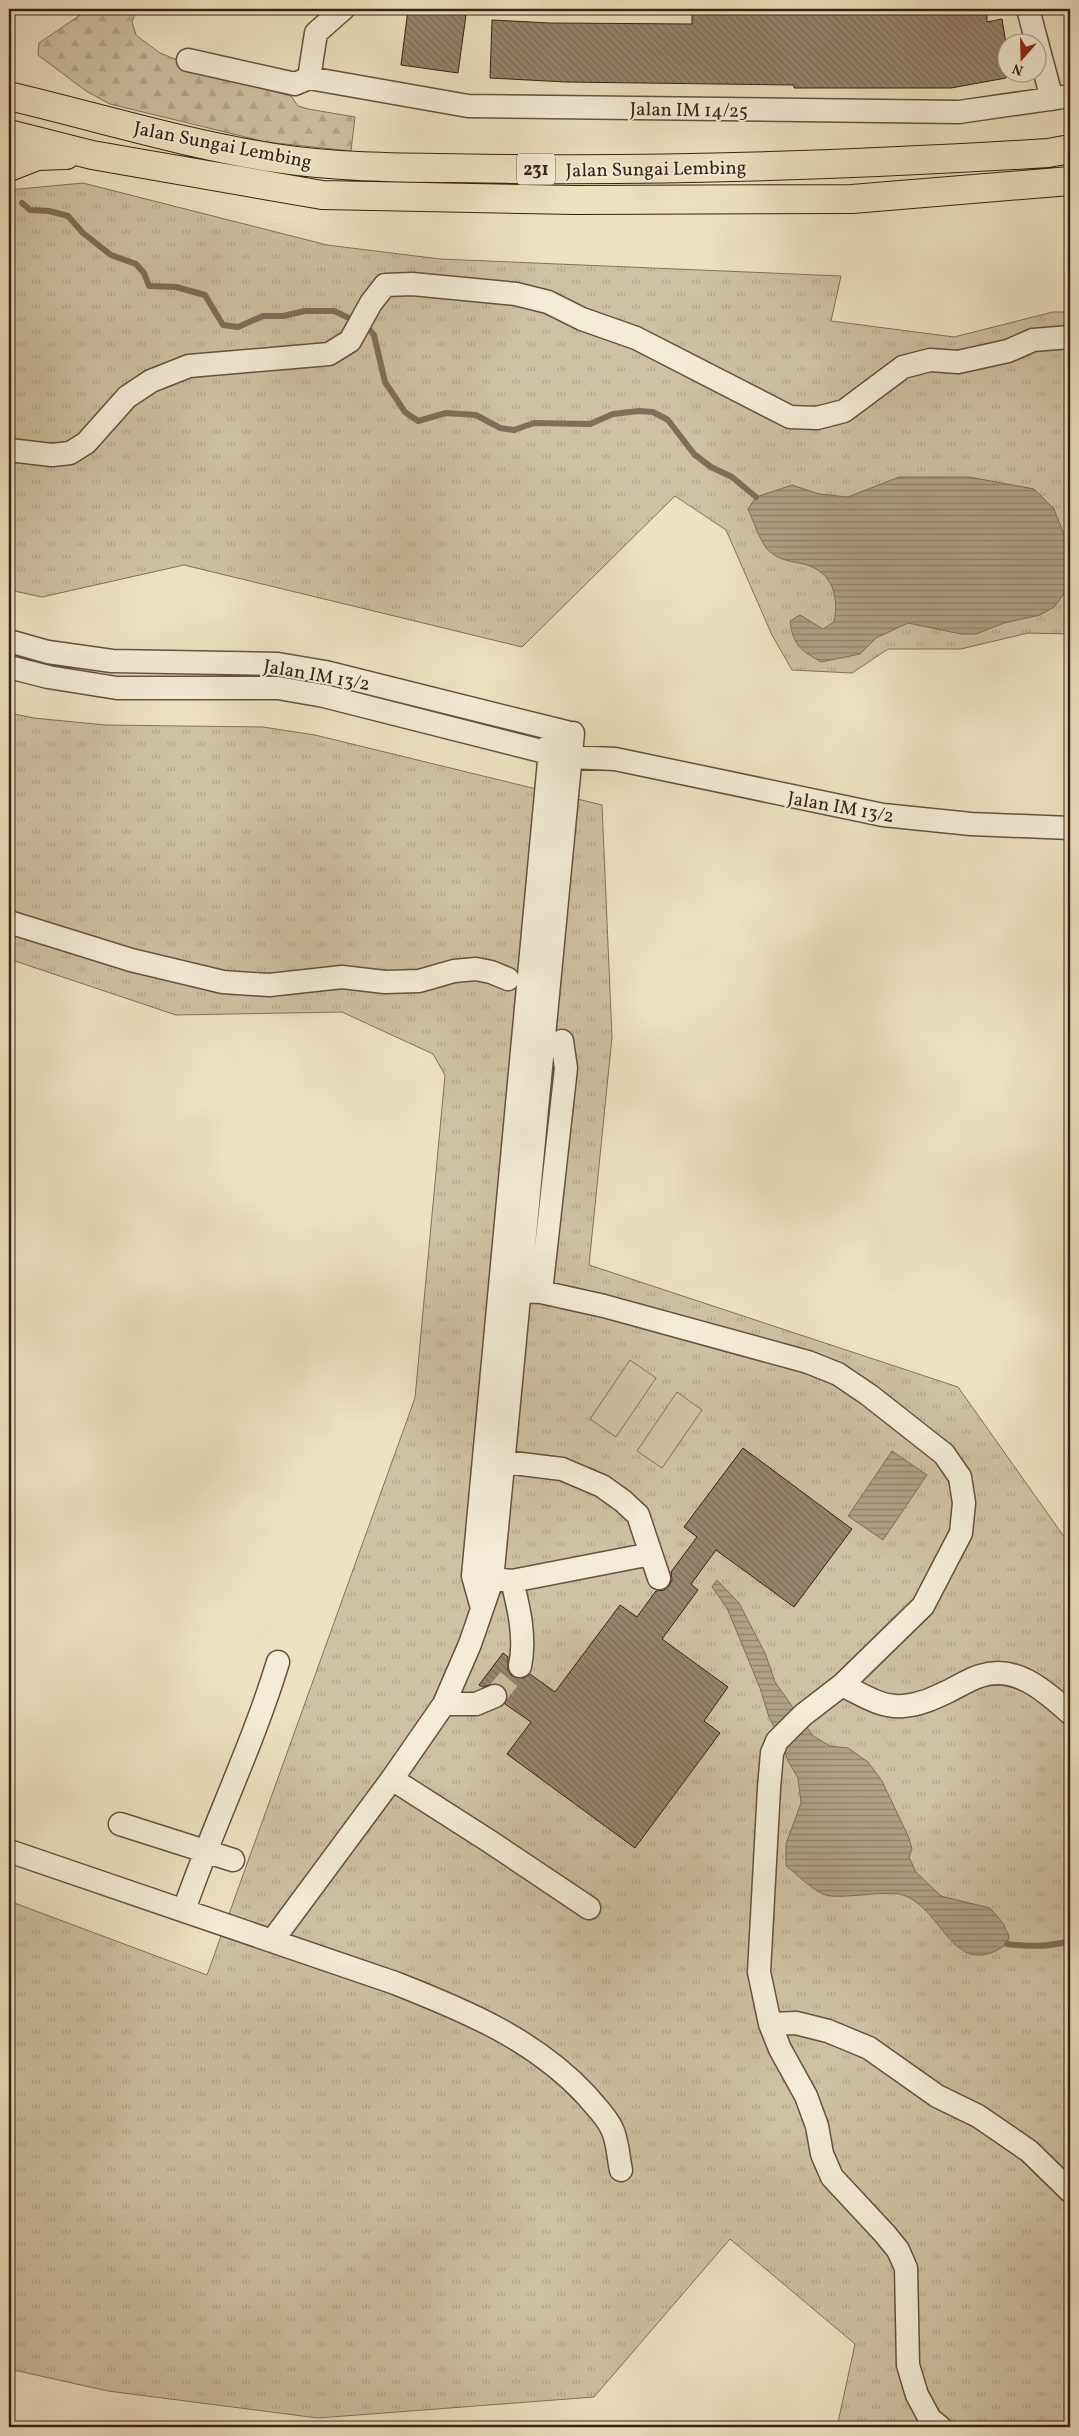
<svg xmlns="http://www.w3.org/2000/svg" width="1079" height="2436" font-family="Vollkorn,serif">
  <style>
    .grass { fill: url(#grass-tufts); stroke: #84705c }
    .forest { fill: url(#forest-firs); stroke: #84705c }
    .green { fill: #d0c1a4; stroke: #84705c }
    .water { fill: url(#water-rules); stroke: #816d58 }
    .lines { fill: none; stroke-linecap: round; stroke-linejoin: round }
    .stream { stroke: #816d58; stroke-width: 6 }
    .building { fill: url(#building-back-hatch); stroke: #392013 }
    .minor-tunnel { stroke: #cbbb9f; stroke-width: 22; stroke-dasharray: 22 11; stroke-linecap: butt }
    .minor-casing { stroke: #66503f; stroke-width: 25 }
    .major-casing { stroke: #392013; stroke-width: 30 }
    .minor { stroke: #f5ecd7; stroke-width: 22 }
    .major { stroke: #efe2c2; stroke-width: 28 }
    .labels { text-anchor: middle; stroke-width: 4; stroke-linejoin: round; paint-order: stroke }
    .shield { fill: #f5ecd7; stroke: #715d4e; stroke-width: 1 }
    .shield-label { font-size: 18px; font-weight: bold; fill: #392013 }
    .street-label { font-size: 19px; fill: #392013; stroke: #f5ecd7 }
  </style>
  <defs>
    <pattern id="grass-tufts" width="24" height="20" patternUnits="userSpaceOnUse" patternTransform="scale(1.25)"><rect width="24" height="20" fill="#d0c1a4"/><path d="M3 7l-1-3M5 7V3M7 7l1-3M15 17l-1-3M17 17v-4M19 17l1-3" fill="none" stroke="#b3a68c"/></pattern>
    <pattern id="forest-firs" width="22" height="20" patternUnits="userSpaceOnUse" patternTransform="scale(1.25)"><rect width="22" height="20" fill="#d0c1a4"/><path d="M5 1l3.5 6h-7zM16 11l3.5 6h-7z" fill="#b3a68c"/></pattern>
    <pattern id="water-rules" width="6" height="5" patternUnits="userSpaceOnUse" patternTransform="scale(1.25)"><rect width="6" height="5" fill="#b1a086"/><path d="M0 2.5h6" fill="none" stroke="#91826c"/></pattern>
    <pattern id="building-back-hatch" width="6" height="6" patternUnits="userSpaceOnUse" patternTransform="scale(1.25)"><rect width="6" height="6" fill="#98856e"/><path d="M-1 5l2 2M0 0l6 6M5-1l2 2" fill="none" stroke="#7d6c59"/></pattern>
  </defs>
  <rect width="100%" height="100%" fill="#efe2c2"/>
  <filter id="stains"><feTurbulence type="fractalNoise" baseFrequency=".004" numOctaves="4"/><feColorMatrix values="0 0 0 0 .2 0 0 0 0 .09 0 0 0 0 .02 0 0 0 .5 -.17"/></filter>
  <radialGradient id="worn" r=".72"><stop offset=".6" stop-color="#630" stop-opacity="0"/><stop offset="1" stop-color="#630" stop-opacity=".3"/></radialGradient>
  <path class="grass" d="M83,183L327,245L440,259L841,276L831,321L954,337L1053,312H1070V634L1028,633L961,649H888L852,673L792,670L772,635L726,530L675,496L522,647L184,565L42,597L9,590V190Z
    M9,713L34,718L105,725L263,727L315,735L602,805L612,1037L589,1265L958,1387L1070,1545V2427H837L855,2344L730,2239L594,2397L318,2418L108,2391L9,2369V1901L207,1975L415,1398L445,1075L433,1054L342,1012L176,1015L9,959Z"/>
  <path class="forest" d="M89,9H137L132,22L136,35L160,53L221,78L291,96L298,106L308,109L355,117L351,151L266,142L110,104L86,91L38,55L39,43Z"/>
  <path class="green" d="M630,1360L656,1378L616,1437L590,1419Z
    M677,1392L702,1410L662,1468L637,1451Z"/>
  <path class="water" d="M899,477H969L1034,489L1054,509L1063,532L1070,543V586L1054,607L1040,615L1004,623L976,634H961L908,623L876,638L860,654L821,662C801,650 793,646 790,621L800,615L823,629L834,622C839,596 833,572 804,564C790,561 781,561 769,551C761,544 753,520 748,509L756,497L792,485L819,494L848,497Z
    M892,1451L927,1475L883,1540L848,1516Z
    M717,1580L739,1603L765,1653L775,1682L813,1736L830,1746L848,1748L868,1762L882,1781L909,1838L912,1849L909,1857L916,1872L941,1896L990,1908L1003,1923L1009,1936L1007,1944C953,1983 944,1909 903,1895C887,1889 837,1901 823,1894C810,1888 798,1875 786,1866V1844L801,1803L798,1778L788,1761L782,1743L769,1717L760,1688L727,1608L712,1587Z"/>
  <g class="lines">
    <path class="stream" d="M22,203L30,210L49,211L68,216L83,233L111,255L136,264L144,273L149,286L176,287L205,295L223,325L238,327L263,316H283L305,311H334L366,326L374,335L385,382L405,412L418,421L446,413L476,415L500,428L514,430L534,423L590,424L613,414L639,411L653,412L668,420L694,454L711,467L732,477L756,497
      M1007,1944C1029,1947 1049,1947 1070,1941"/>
  </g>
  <path class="building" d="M408,9L466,15L458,73L401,65Z
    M692,9H987V22L1002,19L1006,44V78L951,88H794V85L566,82L490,78L492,20L550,23L692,24Z
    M743,1448L852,1529L794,1607L716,1550L691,1584L698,1590L662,1639L728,1687L704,1721L720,1733L635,1848L507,1754L531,1722L505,1704L507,1691L502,1685L496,1683L483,1687L479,1685L503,1653L508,1657V1670L512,1676L524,1678L530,1674L555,1692L620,1605L637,1617L656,1591L664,1590L669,1586L672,1580L671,1572L697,1537L684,1527Z"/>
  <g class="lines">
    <path class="minor-tunnel" d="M495,1696L520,1666"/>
    <defs>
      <path id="minor" d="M1028,9L1052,99
        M188,60L295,84L309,78
        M309,78L468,106L959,112L1070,96
        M309,78L316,33L343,9
        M9,450L52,455L70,453L86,443L127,397L151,381L189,366L329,354L350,341L371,303L385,285L412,284L516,294L548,302L582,319L636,338L790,417L817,418L844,411L903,367L930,360L958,362L1008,351L1033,340L1070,337
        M9,641L48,652L112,661L278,664L325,672L566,732
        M9,667L48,677L117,688H278L324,696L549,753L571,757L615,759L883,815L971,824L1070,828
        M9,922L131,960L223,982L269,985L342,977L385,982L419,981L454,971L476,969L491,972L508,979
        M521,1291L541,1292L604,1306L808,1362L838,1374L869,1395L944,1454L960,1477L964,1503L961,1533L923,1606L842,1685L803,1715L777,1741L772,1753L769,1788L759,1972L770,2024L780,2049L806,2096L817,2126L822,2154L832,2177L885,2234L898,2250L906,2268L908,2365L917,2395L930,2419L940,2427
        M541,1292L566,1068L562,1041
        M489,1460L562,1469L602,1486L623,1501L638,1515L659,1578
        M477,1577L512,1581L651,1554
        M512,1581C519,1608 526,1639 520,1666
        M482,1608L473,1576L552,729
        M842,1685C861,1694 881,1708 903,1706C920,1705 934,1698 949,1691C959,1686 970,1679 980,1676C1016,1664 1045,1691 1070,1713
        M444,1704H476L495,1696
        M392,1779L489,1841L589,1908
        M120,1824L233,1860
        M9,1851L395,1983C466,2011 534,2039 587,2096C595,2106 607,2117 612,2129C618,2141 618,2157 621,2170
        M184,1910C213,1826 252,1747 278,1662
        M272,1941L392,1779L444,1704L470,1644L492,1580L573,733
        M770,2024L796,2023L828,2031L869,2048L937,2096L978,2116L1029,2151L1070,2191"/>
      <path id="major" d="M9,96C97,117 185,144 275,158C353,170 433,167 512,169C691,171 870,164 1048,153L1070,149
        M9,134L92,155L322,195L575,200L852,199L1070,181
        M9,167L37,156L66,155"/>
    </defs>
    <use href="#minor" class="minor-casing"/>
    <use href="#major" class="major-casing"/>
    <use href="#minor" class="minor"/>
    <use href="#major" class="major"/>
  </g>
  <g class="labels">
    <rect class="shield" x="517" y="153.5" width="38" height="31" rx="4"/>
    <g class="shield-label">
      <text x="536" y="175">231</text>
    </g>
    <g class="street-label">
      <text transform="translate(689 109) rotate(1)" y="7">Jalan IM 14/25</text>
      <text transform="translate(223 144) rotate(11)" y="7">Jalan Sungai Lembing</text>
      <text transform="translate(656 168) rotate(-1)" y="7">Jalan Sungai Lembing</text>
      <text transform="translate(317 674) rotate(10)" y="7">Jalan IM 13/2</text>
      <text transform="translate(841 806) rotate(10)" y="7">Jalan IM 13/2</text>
    </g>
  </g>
  <rect width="1079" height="2436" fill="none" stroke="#efe2c2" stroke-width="30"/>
  <rect x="10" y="10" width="1059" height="2416" fill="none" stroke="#392013" stroke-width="2.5"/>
  <rect x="15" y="15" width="1049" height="2406" fill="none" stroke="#392013"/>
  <g transform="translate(1022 58) rotate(200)"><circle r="24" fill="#f5ecd7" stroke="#aa9a89"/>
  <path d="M0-4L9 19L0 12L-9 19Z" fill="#8f2418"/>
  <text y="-8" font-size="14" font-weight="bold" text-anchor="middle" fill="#392013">N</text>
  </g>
  <rect width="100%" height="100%" filter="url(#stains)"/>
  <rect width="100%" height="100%" fill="url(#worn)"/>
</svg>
